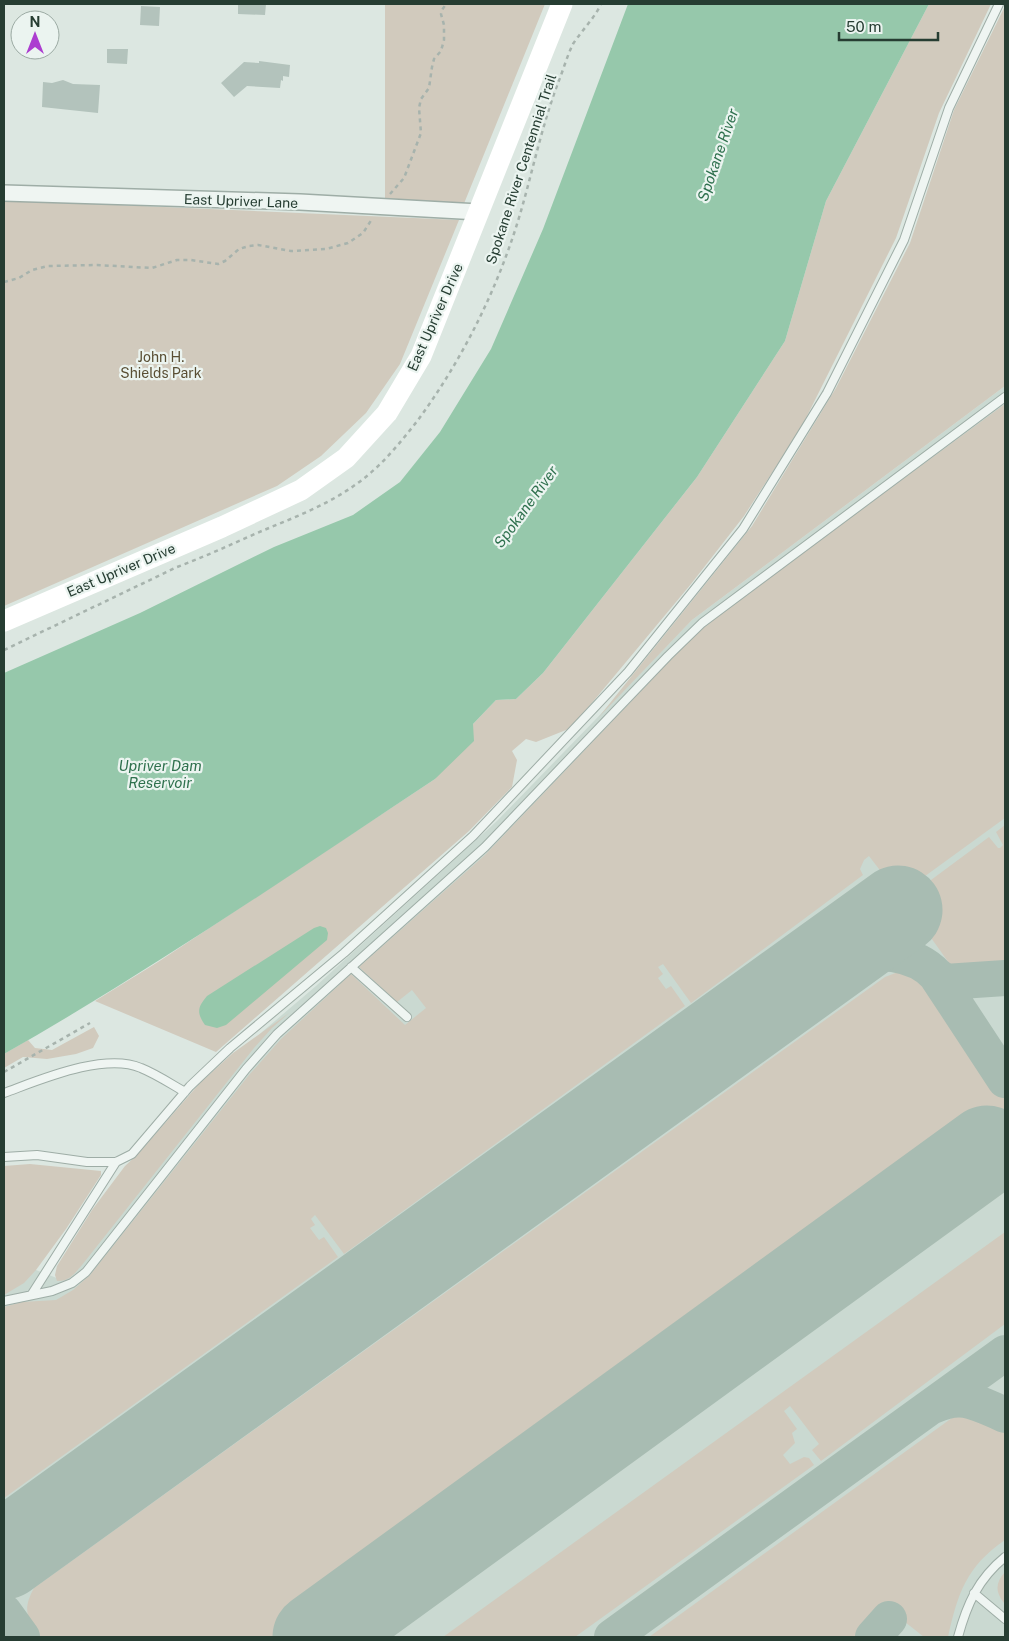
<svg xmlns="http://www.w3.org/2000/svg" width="1009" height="1641" font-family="'Public Sans',sans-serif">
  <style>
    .built { fill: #cad9d1 }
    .green { fill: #d1cabd }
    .water { fill: #96c8ab }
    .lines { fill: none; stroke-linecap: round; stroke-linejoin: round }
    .taxiway { stroke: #a8bcb2; stroke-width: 36 }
    .runway { stroke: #a8bcb2; stroke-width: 89 }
    .building { fill: #b3c3bc }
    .service-casing { stroke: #9eada6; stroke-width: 10 }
    .minor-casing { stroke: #9eada6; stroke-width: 18 }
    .path { stroke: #a7b3ad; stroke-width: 2.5; stroke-dasharray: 4 4; stroke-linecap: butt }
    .service { stroke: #eff5f2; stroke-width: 8 }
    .minor { stroke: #eff5f2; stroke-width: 15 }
    .secondary { stroke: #fff; stroke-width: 21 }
    .labels { text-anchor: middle; stroke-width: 4.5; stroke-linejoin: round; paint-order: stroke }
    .street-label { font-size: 14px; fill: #263d32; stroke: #ebf4f0 }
    .park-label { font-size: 14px; fill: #594e33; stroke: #ebf4f0 }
    .water-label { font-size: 15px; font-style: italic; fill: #2f714e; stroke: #ebf4f0 }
  </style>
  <rect width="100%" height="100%" fill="#dce7e1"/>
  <path class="built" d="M1005,386V1637H4V1228L36,1270L62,1280L262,1032L316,986L497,821L692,620Z"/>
  <path class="green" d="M385,4H545L463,206L385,202Z
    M929,4H991L939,113L896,238L801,428L744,516L691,584L571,728L536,742L526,739L512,751L517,760L512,787L469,831L216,1052L95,1001L158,962L435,779L473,724L496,700L516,699L543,673L697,477L785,341L826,201Z
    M1005,6V386L692,620L598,718L752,526L836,388L910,243L954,110Z
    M4,200L459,220L400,364L366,413L321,456L277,486L4,606Z
    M1005,404V818L899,895L869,856L864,860L860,869L863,875L691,1003L663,964L658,967L663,974L658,978L666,989L671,986L685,1006L344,1254L315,1215L311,1219L315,1225L310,1228L319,1240L324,1237L338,1257L4,1498V1307L22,1302L56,1300L73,1290L90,1275L249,1075L281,1039L351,974L405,1025L426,1008L412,990L397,1002L359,967L485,855L703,626Z
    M1005,825V968L954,970L904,900L989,837L998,848H1000L1003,845L996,832Z
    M907,971L915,972L926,981L1005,1100V1177L368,1637H40C27,1618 22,1610 34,1588L885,977L898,972Z
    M289,1013L272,1028L254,1048L82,1265C75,1273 69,1282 57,1281L55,1275L57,1266L92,1210L125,1166L139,1153L199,1084L233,1053Z
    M94,1027L99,1036L93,1048L76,1054L47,1059L23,1057L4,1068V1054L28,1040L35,1048L52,1050Z
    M30,1164L101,1171V1175L66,1229L36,1270L24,1283L4,1295V1166Z
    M1005,1232V1324L821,1461L812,1450L819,1444L790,1406L784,1411L797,1429L792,1433L795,1443L783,1455L790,1464L804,1457L809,1458L814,1465L575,1637H443Z
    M963,1413L1005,1429V1540C966,1567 958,1593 948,1637H924L886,1607L859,1637H649L956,1415Z
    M1005,1572V1604C995,1592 995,1583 1005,1572Z"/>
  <path class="water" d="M628,4H929L826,201L785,341L697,477L543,673L516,699L496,700L473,724L474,741L435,779C293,873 152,970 4,1054V673L140,613L274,547L353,515L400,482L440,432L491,349L543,229Z
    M320,926L326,928L328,933L327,940L226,1025L217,1028L205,1025C196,1012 198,1007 207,996L314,928Z"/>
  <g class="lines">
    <path class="taxiway" d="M839,953C872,952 912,949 936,975L1005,1080
      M936,975L945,982L1005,978
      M933,1406C963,1392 977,1403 1005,1415
      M4,1560L13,1548
      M4,1612L22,1637
      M612,1637L1005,1353
      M873,1637L889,1619"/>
    <path class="runway" d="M4,1555L898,910
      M317,1637L987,1150"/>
  </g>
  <path class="building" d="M238,4H266L265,15L238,14Z
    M141,6L160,7L159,26L140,25Z
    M107,49H128L127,64L107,63Z
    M259,61L290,65L289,77L283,76V81L281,80L280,88L247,86L234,97L221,83L244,62L259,63Z
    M63,80L73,84L100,85L98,113L42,107L43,82L52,83Z"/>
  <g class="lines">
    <defs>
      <path id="service" d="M351,967L407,1017
        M4,1093C40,1080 104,1052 141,1068C156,1074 171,1084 185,1092
        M4,1157L37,1155L87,1162H116L132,1154L190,1086L230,1048L344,953L473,836L628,672L743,529L827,393L904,240L949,108L999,4
        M32,1294L116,1162
        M4,1301L52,1291L72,1283L86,1272L246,1069L277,1034L485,847L668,656L702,623L1005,397
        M974,1593L1005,1619
        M958,1637C967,1604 978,1579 1005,1557"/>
      <path id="minor" d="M4,193L300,202L479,212"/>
    </defs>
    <use href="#service" class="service-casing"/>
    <use href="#minor" class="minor-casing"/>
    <path class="path" d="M390,194L404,178L421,133L419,108L421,99L429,88L432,67L434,59L441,51L444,40V25L441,14L442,10L446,4
      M4,282L19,278L32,270L48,266L97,265L152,268L177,260H191L218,264L225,261L239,249L249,246L258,245L291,251L326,249L348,243L363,233L372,219
      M4,650L177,567C204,557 230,545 257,533C290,519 326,506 355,485C380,468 400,443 418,420C462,360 496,292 518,221C532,175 541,128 558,83C563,71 567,56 573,44C582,30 594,19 601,4
      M4,1072L90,1023"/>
    <use href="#service" class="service"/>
    <use href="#minor" class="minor"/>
    <path class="secondary" d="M4,621L222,527L301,490L346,458L387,413L421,356L562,4"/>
  </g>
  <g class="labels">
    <g class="street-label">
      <text transform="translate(521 169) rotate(-72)" y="5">Spokane River Centennial Trail</text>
      <text transform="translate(241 201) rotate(2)" y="5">East Upriver Lane</text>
      <text transform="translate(435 317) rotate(-66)" y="5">East Upriver Drive</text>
      <text transform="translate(121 570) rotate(-23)" y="5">East Upriver Drive</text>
    </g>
    <g class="park-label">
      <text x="161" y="362">John H.<tspan x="161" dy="16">Shields Park</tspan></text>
    </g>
    <g class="water-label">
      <text transform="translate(718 155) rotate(-71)" y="5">Spokane River</text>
      <text transform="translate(526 507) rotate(-54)" y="5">Spokane River</text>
      <text x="160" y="771">Upriver Dam<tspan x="160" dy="17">Reservoir</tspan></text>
    </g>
  </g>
  <rect width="1009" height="1641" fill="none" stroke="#263d32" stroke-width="10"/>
  <g transform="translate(35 35)"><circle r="24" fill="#ebf4f0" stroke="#9caba4"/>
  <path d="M0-4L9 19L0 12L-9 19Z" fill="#ac3dd0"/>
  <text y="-8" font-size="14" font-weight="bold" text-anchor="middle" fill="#263d32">N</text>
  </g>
  <path d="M839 32v8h99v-8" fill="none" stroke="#263d32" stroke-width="2.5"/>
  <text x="846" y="32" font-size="15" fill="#263d32" stroke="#ebf4f0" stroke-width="4" paint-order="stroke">50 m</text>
</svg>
